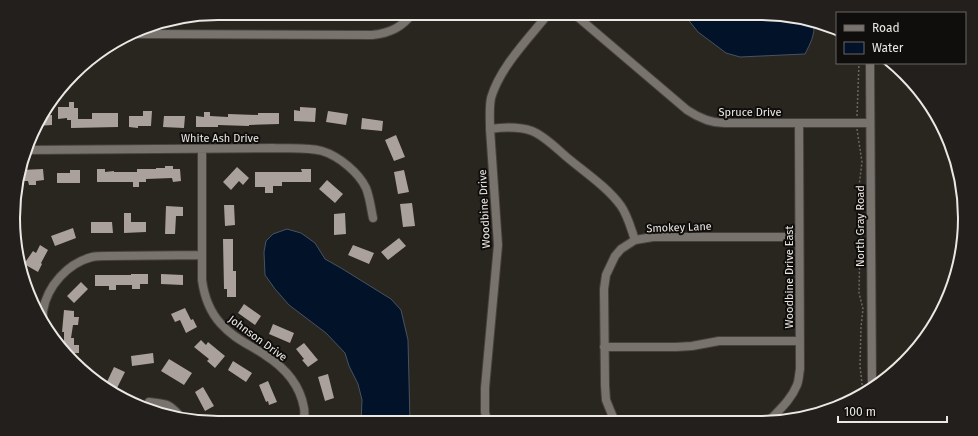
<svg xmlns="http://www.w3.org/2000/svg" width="978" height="436" font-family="'Fira Sans',sans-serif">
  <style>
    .water { fill: #021329; stroke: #485361 }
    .building { fill: #aaa19c }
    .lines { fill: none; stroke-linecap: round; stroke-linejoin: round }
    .minor-casing { stroke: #45423e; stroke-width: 10 }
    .path { stroke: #6b6863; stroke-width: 1.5; stroke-dasharray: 2 2; stroke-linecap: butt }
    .minor { stroke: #78736c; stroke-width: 8 }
    .labels { text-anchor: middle; stroke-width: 4; stroke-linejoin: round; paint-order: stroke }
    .street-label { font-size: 11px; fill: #ebe8e4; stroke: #100e0c }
    .rim { fill: none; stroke: #ebe8e4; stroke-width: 2 }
  </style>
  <rect width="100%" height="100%" fill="#29251f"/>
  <path class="water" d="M683,13H760L814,24C815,35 810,44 805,54L740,57L726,53L698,32Z
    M287,229L301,233L315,243L325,259L341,268L391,299L401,310L408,340L410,422L361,423L362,400L358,384L349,366L345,353L326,333L289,305L275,289L265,275L264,252L266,241L273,234Z"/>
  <path class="building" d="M69,102H74V108H78V119H92V113H118V127L71,128V120H67V118L58,119V107H69Z
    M300,107L316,108L315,122L294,121V110L300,111Z
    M143,111H152L151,126H138V128L129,127V116H143Z
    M328,111L348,114L346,125L326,122Z
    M204,112H210V116L228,117V114L258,115V113H279V124L249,125V126L218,125V127H196V116L204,117Z
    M52,115V125L37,126L40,116Z
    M164,116H185L184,128L163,127Z
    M362,118L383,121L382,131L361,129Z
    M396,135L405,157L394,161L385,140Z
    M165,166H173V169H180L181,181L173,182L172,178L146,179V182H139V187H133V182H97V169H105V172L114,171V172H137V169H156V168H165Z
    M237,167L249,178L243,185L239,181L231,190L223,182Z
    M43,169L44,180L36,181V185H29L28,181H22L21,170Z
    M301,169H311V182H282V186H273V193H265V187H255V172H302Z
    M70,170H80V183H57V173H70Z
    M404,170L409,192L398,194L394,172Z
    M327,180L343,194L335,203L319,189Z
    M412,203L415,226L403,227L400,204Z
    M224,205H234L235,225L225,226Z
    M166,206L183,207V216H176L175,234H165Z
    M124,213H131V222H146V232L124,233Z
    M345,213L346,234L334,235V214Z
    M91,222H112L113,233H91Z
    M73,228L76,238L55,246L51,236Z
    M399,238L406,246L388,260L381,252Z
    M223,239H233V271H236V297H227V289H224Z
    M40,245L48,250L41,263L42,264L38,272L24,264L33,251L36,253Z
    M353,245L374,253L369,264L348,255Z
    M131,274H148V284H140V289H132V285H116V290H109V286H95V275H131Z
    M161,274L183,275V285L161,284Z
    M81,282L88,289L74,303L67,296Z
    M244,304L261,316L255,325L238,313Z
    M185,308L191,320L193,319L197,327L186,333L180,320L175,322L171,314Z
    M64,310L74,311V317H79L78,325H73L71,338H74V345H79V353H74V361L64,349V332H62Z
    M273,324L294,333L290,343L269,334Z
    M201,340L206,345L208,342L225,356L215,368L207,361L209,359L194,347Z
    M304,343L318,360L308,367L302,360L304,359L296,349Z
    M153,353L154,363L132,366L131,356Z
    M169,359L192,373L184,385L161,371Z
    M233,361L252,373L246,382L228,370Z
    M114,367L125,372L117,388L115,387L113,391L105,386Z
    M328,374L334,398L325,401L318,377Z
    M268,381L277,402L269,405L268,401L266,402L259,385Z
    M203,387L214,406L205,411L195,392Z
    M219,416L221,423L211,422L210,418Z
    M326,416H337V423H326Z"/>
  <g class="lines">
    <defs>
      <path id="minor" d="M573,13L687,110C699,118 710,123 724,123H870
        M135,34L372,35C391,33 402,27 413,13
        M870,63L872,388
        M490,129C504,127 518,126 532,131C545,136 558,150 569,159C586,173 608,188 621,206C628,216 631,229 635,240
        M202,149V280C204,295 210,312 221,324C233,338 250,345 265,355C284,367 300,385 304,408C305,412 304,418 304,423
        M27,150L273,148C290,149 307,147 322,151C339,156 359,173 366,188C370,198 371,209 373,218
        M43,323C43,319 43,315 43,311C47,286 68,263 92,257C97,256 103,256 108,256L202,255
        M604,347H676L692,346L719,341H800
        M149,402C167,404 168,403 180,416
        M769,421C779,410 791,400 797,385C799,380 799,374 800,369L799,123
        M487,422L485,412V388L498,245L490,129C490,119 489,108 491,98C500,67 529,38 549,13
        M615,422L606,400L605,385L604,289L606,275L615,256L621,249L635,240L653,237H799"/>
    </defs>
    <use href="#minor" class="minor-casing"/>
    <path class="path" d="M857,116L859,63
      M857,129L860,149L862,162L859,186V208L863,225
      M863,228L860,244L859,293L863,309L861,327L860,366L863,393"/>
    <use href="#minor" class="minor"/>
  </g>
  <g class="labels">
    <g class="street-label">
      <text x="750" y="116">Spruce Drive</text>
      <text x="220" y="142">White Ash Drive</text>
      <text transform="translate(484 209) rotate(-93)" y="4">Woodbine Drive</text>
      <text transform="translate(860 226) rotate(-90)" y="4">North Gray Road</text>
      <text transform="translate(679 227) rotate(-2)" y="4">Smokey Lane</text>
      <text transform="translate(789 277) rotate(-90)" y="4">Woodbine Drive East</text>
      <text transform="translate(258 338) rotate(36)" y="4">Johnson Drive</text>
    </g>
  </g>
  <path d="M0 0H978V436H0ZM218 20H760A198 198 0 0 1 958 218V218A198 198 0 0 1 760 416H218A198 198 0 0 1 20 218V218A198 198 0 0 1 218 20Z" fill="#221f1d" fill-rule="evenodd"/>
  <path class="rim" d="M218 20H760A198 198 0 0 1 958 218V218A198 198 0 0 1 760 416H218A198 198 0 0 1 20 218V218A198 198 0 0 1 218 20Z"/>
  <rect x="836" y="12" width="130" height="52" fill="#100e0c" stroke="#686562"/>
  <rect x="844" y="25" width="20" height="6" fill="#78736c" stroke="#686562"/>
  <text x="872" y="32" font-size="12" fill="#ebe8e4">Road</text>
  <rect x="844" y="42" width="20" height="12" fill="#021329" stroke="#686562"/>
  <text x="872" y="52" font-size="12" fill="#ebe8e4">Water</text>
  <path d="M838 416v6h109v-6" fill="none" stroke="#ebe8e4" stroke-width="2"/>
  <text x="844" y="416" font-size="12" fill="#ebe8e4" stroke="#100e0c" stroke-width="3" paint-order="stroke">100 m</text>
</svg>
